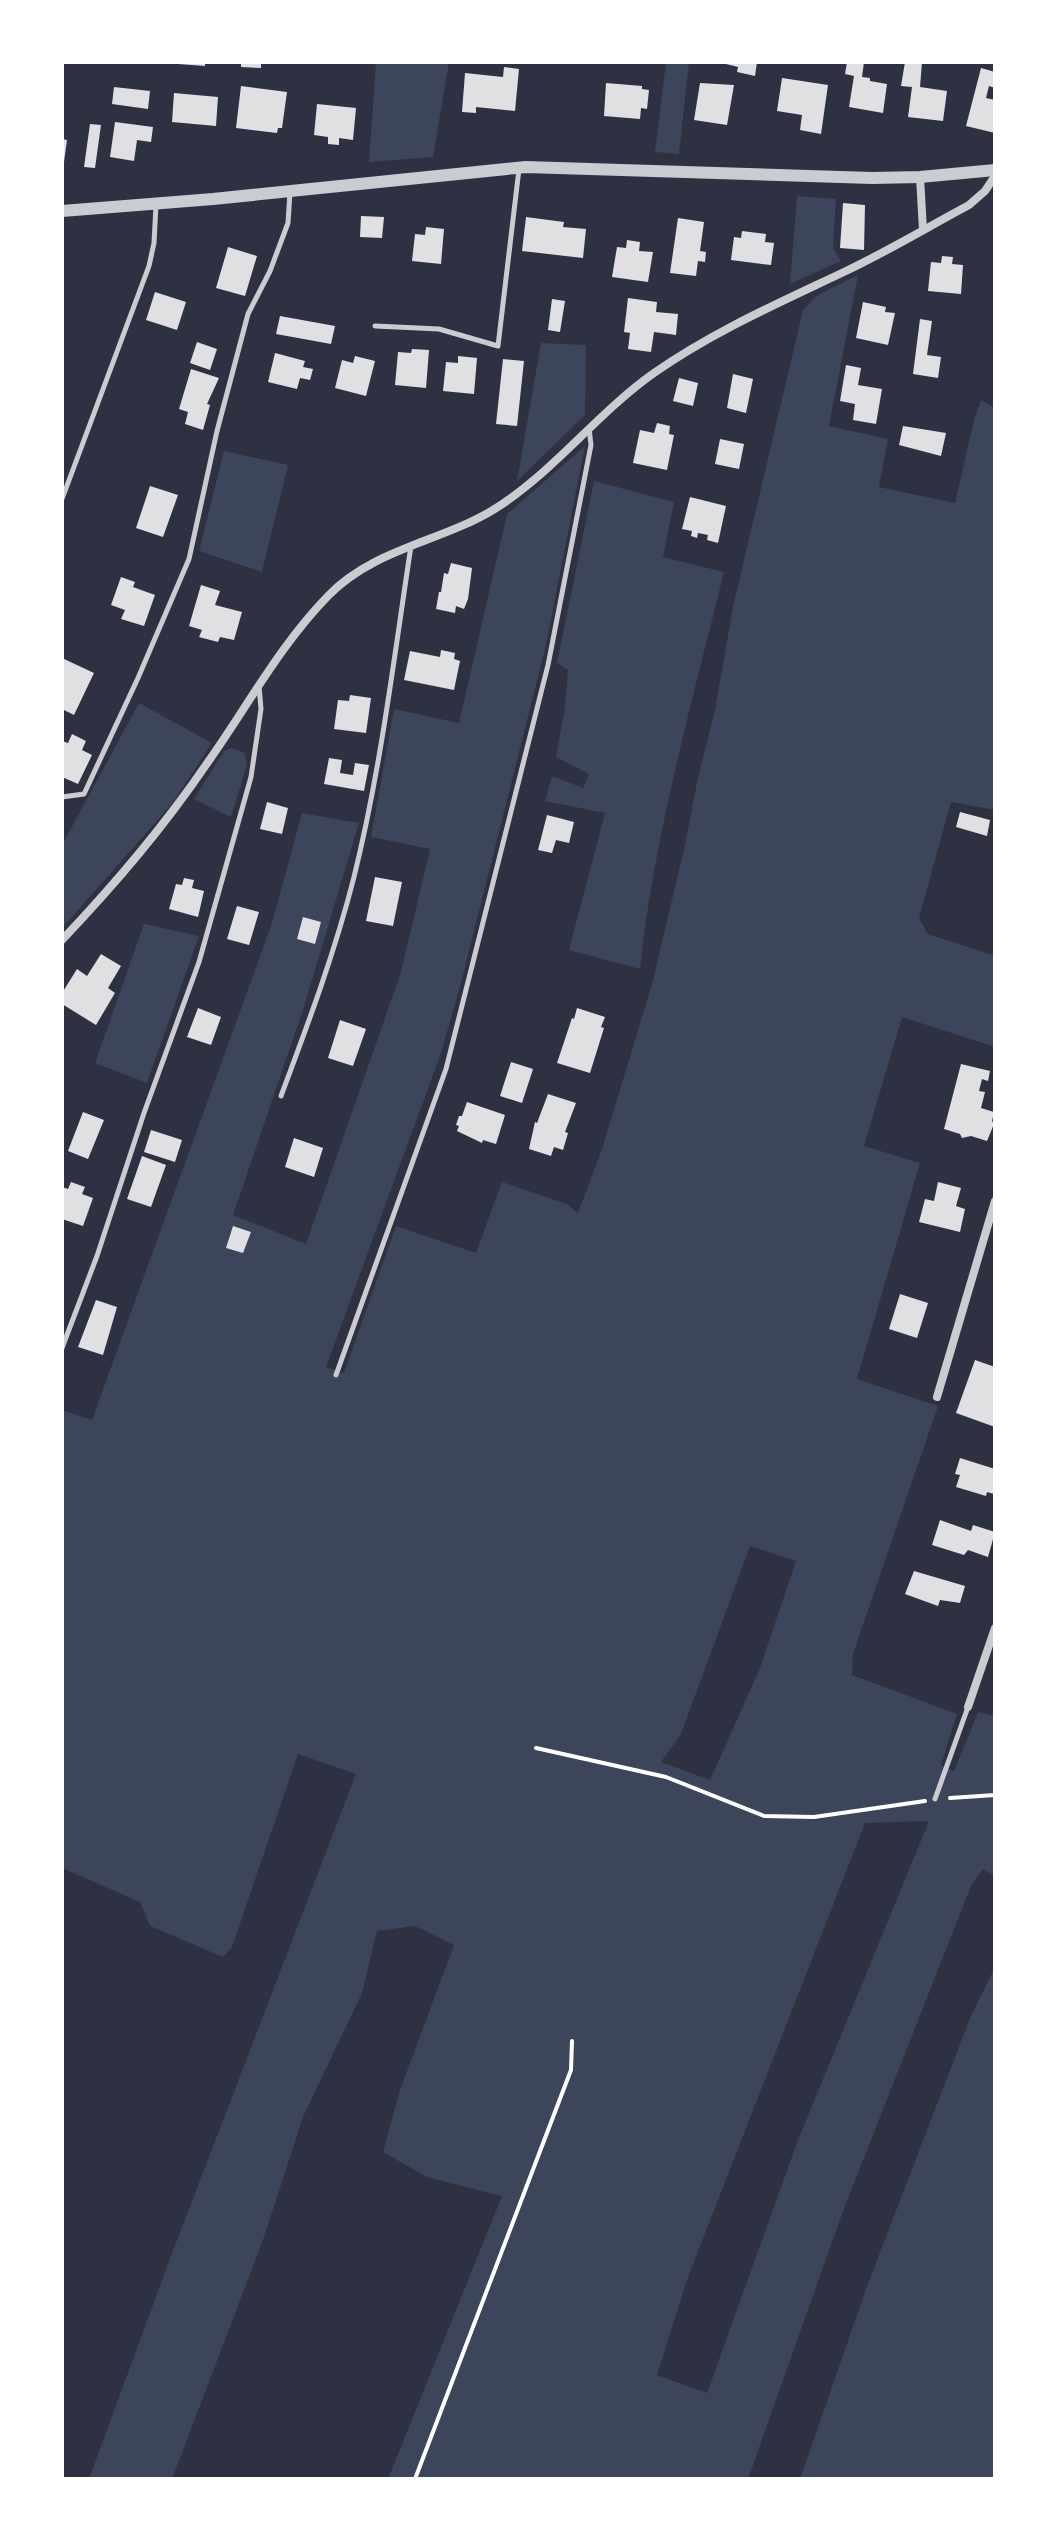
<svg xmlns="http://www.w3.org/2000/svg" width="1057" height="2541" font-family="'Libre Baskerville',serif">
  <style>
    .green { fill: #3c4559; fill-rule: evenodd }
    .building { fill: #e0e0e3 }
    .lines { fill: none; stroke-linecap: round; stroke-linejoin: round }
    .path { stroke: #fff; stroke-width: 4 }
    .service { stroke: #caccd0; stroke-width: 5 }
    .minor { stroke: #caccd0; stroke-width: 8 }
    .tertiary { stroke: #caccd0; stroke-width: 12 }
  </style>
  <rect width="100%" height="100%" fill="#2d3142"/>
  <path class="green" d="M376,62H449L433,157L369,162Z
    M666,62H689L679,154L655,152Z
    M797,196L836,199L833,248L841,261L790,284Z
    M858,275L829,426L888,439L879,487L955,503L974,420L981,400L995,408V810L951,802L919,918L928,934L995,956V1047L902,1017L864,1146L920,1163L857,1379L938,1406L853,1654L852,1675L957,1714L941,1765L954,1771L978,1712L995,1716V1876L983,1869L971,1886L843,2211L748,2479H388L502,2196L427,2177L383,2152L400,2090L454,1945L415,1926L377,1931L362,1993L303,2117L263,2240L172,2479H89L169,2261L356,1774L298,1754L232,1947L223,1957L150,1926L140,1902L62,1868V1410L92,1420L272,923L302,813L359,823L303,1010L233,1215L306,1244L401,972L430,849L371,837L394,709L459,723L507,514L585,446L546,645L460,987L441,1053L326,1367L344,1373L396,1226L476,1253L502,1182L567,1204L578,1213L602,1149L652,984L685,845L698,777L715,710L733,607L803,310L816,296ZM750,1546L796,1561L760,1668L710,1780L661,1762L681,1734ZM929,1821L798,2140L707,2393L657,2375L688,2277L865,1823Z
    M541,343L586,345L585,415L517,481Z
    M224,451L288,465L262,572L199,551Z
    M594,481L674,502L663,557L724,572C692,703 654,835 640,969L569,950L605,813L545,801L552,776L583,788L589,774L556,757L565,707L568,670L557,663Z
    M139,703L212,743L172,804L62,928V845Z
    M232,748L245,753L247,765L231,817L194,799L224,751Z
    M144,924L199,936L147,1083L95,1063Z
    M995,1967V2479H800L866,2289L970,2018Z"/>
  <path class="building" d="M178,62H205V66L178,64Z
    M241,62H261V68L241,67Z
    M718,62H757L755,76L737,72L738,67Z
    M847,62H864L862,77L870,78V81L887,84L883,113L849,107L854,76L845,74Z
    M905,62H922L920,87L947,91L943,121L908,117L912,87L901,86Z
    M504,67L519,69L515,111L476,107V113L462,112L465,73L503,77Z
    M981,68L995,72V88L989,86L986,98L995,100V133L966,126Z
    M782,78L828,85L821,134L800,130L802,115L777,111Z
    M606,83L642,86V89L649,90L647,109L641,108L640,119L604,116Z
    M700,83L734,85L727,125L694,120Z
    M241,86L287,92L282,128H278L277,133L236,128Z
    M114,87L150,91L148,109L112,104Z
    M174,93L218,97L216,126L172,122Z
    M317,104L356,108L353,140L339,138V145L328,144V137L314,135Z
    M115,122L153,127L151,142L137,140L134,161L110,157Z
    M90,124L101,125L95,168L84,167Z
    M62,139L67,140L64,162H62Z
    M843,203L865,205L864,250L840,248Z
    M361,216L384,217L382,238L360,237Z
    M526,217L564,222L563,227L586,229L583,258L522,251Z
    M678,218L704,222L700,251L706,252L705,262L698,261L696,276L670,273Z
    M426,227L444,229L441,264L412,261L415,234L425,235Z
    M742,231L766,234L765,242L774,243L771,265L731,260L734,237L741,238Z
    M627,240L640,242L639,251L653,252L648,282L612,277L617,247L626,248Z
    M228,247L257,256L245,296L216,288Z
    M942,256L953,257L952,264L963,265L961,294L928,291L931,262L941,263Z
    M155,292L186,302L177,330L146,320Z
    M628,298L657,302L656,312L678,314L676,335L654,332L651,352L628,349L630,333L624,332Z
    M552,299L565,301L560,332L548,330Z
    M863,302L886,307L885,312L895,313L888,345L856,338Z
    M280,316L335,326L331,344L276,334Z
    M920,319L932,321L927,355L941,357L938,378L913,374Z
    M197,342L217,349L210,370L190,363Z
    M412,349L429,350L426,388L395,385L398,352L411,353Z
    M275,353L305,361L303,367L313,369L310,380L300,378L297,389L268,382Z
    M355,356L375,361L366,396L335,388L342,360L353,363Z
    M458,356L477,358L474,394L443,391L446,362L458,363Z
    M503,359L524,361L517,426L496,424Z
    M846,365L861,368L858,385L882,389L876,424L853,420L855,404L840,401Z
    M191,369L219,378L207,404L210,405L203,430L185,424L188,412L179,409Z
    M733,374L753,379L746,413L727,408Z
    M679,378L698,383L693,406L673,401Z
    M657,423L670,426L669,434L674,435L667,470L633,463L640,430L654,433Z
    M903,426L946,433L941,456L899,445Z
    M720,439L744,444L739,469L715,464Z
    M150,486L178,495L163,537L136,528Z
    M690,497L726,506L718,543L707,540L708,535L698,533L697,538L691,536L692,531L682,529Z
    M451,563L472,568L468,599L464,609L456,606L455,613L436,609L439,592H441L444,573L448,574Z
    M121,577L135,582L133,587L155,595L144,626L121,619L125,610L111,605Z
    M201,585L220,591L215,605L242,612L234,640L220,637L218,642L199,637L202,630L189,626Z
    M441,650L455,653L454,659L460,661L454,690L404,680L410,651L440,657Z
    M62,658L94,673L74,715L62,709Z
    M350,695L371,698L366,733L334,729L338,700L349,701Z
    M72,734L86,741L82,750L92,755L78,784L62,777V741L68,743Z
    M329,758L342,760L340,773L353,775L355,763L369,765L364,791L324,784Z
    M267,802L288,808L282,834L260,829Z
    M960,812L990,820L987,836L956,827Z
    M547,815L574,822L569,843L556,840L552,853L538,850Z
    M375,877L402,882L393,926L366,921Z
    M184,878L194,880L192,888L204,891L198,917L169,909L176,884L182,885Z
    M237,906L259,912L249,945L227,939Z
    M303,917L321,922L315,944L297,939Z
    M101,954L121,966L108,988L115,993L96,1025L62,1004V993L77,969L87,976Z
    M198,1008L221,1017L211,1045L187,1037Z
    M577,1008L605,1017L601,1027L604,1028L590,1073L557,1063L572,1018L574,1019Z
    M340,1020L366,1029L353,1066L328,1058Z
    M511,1062L533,1069L522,1103L500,1096Z
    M961,1064L990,1071L988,1081L982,1079L979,1091L985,1092L981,1108L994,1112L992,1121L994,1124L987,1141L971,1136L962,1138L960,1134L944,1129Z
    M548,1094L576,1103L565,1132L568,1133L563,1150L554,1147L551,1156L529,1149L535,1122L537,1123Z
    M467,1102L505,1115L496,1144L483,1140L482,1143L457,1131L459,1126L456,1125L459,1116H462Z
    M83,1112L104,1120L88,1159L68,1151Z
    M151,1130L182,1140L175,1162L144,1152Z
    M294,1138L323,1148L314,1177L285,1167Z
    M142,1156L166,1165L151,1207L127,1199Z
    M71,1182L85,1187L82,1194L93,1198L83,1226L62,1219V1187L68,1189Z
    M938,1182L961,1188L956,1206L965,1209L960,1232L919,1222L925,1199L934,1201Z
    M233,1226L251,1232L243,1253L226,1248Z
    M900,1294L928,1303L917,1338L889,1329Z
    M96,1300L117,1307L103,1355L78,1347Z
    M975,1360L995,1367V1427L956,1413Z
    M960,1458L995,1469L994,1494L987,1492L986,1496L956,1487L960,1475L955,1474Z
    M940,1520L971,1531L973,1525L995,1532L988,1557L968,1550L964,1555L932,1545Z
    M914,1571L965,1586L960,1603L940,1600L938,1606L905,1594Z"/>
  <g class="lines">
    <path class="path" d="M536,1748L666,1777L764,1816L814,1817L925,1801
      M950,1798L995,1795
      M415,2479L571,2070L572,2041"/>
    <path class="service" d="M375,326L439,329L498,346L519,169
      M62,499L149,266L154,243L156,205
      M62,797L84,794L138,678L189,559L217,431L248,314L270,271L288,223L290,192
      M281,1096C308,1024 335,952 354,877C381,768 394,657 411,546
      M62,1348L97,1256L144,1113L199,962L251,777L261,709L259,686
      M336,1375L446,1069L548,665L591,445L589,428
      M935,1799L968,1707"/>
    <path class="minor" d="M920,177L923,230
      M62,940C117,882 163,828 208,762C247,707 280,645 328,596C373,549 440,542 493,510C551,475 597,413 654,373C714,331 781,302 846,271C888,251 928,227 969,205L985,191L995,176
      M937,1397L995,1201
      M968,1707L995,1628"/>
    <path class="tertiary" d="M62,211L213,199L526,167L872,178L920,177L995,170"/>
  </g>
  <rect width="1057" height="2541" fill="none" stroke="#ffffff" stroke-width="128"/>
</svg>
